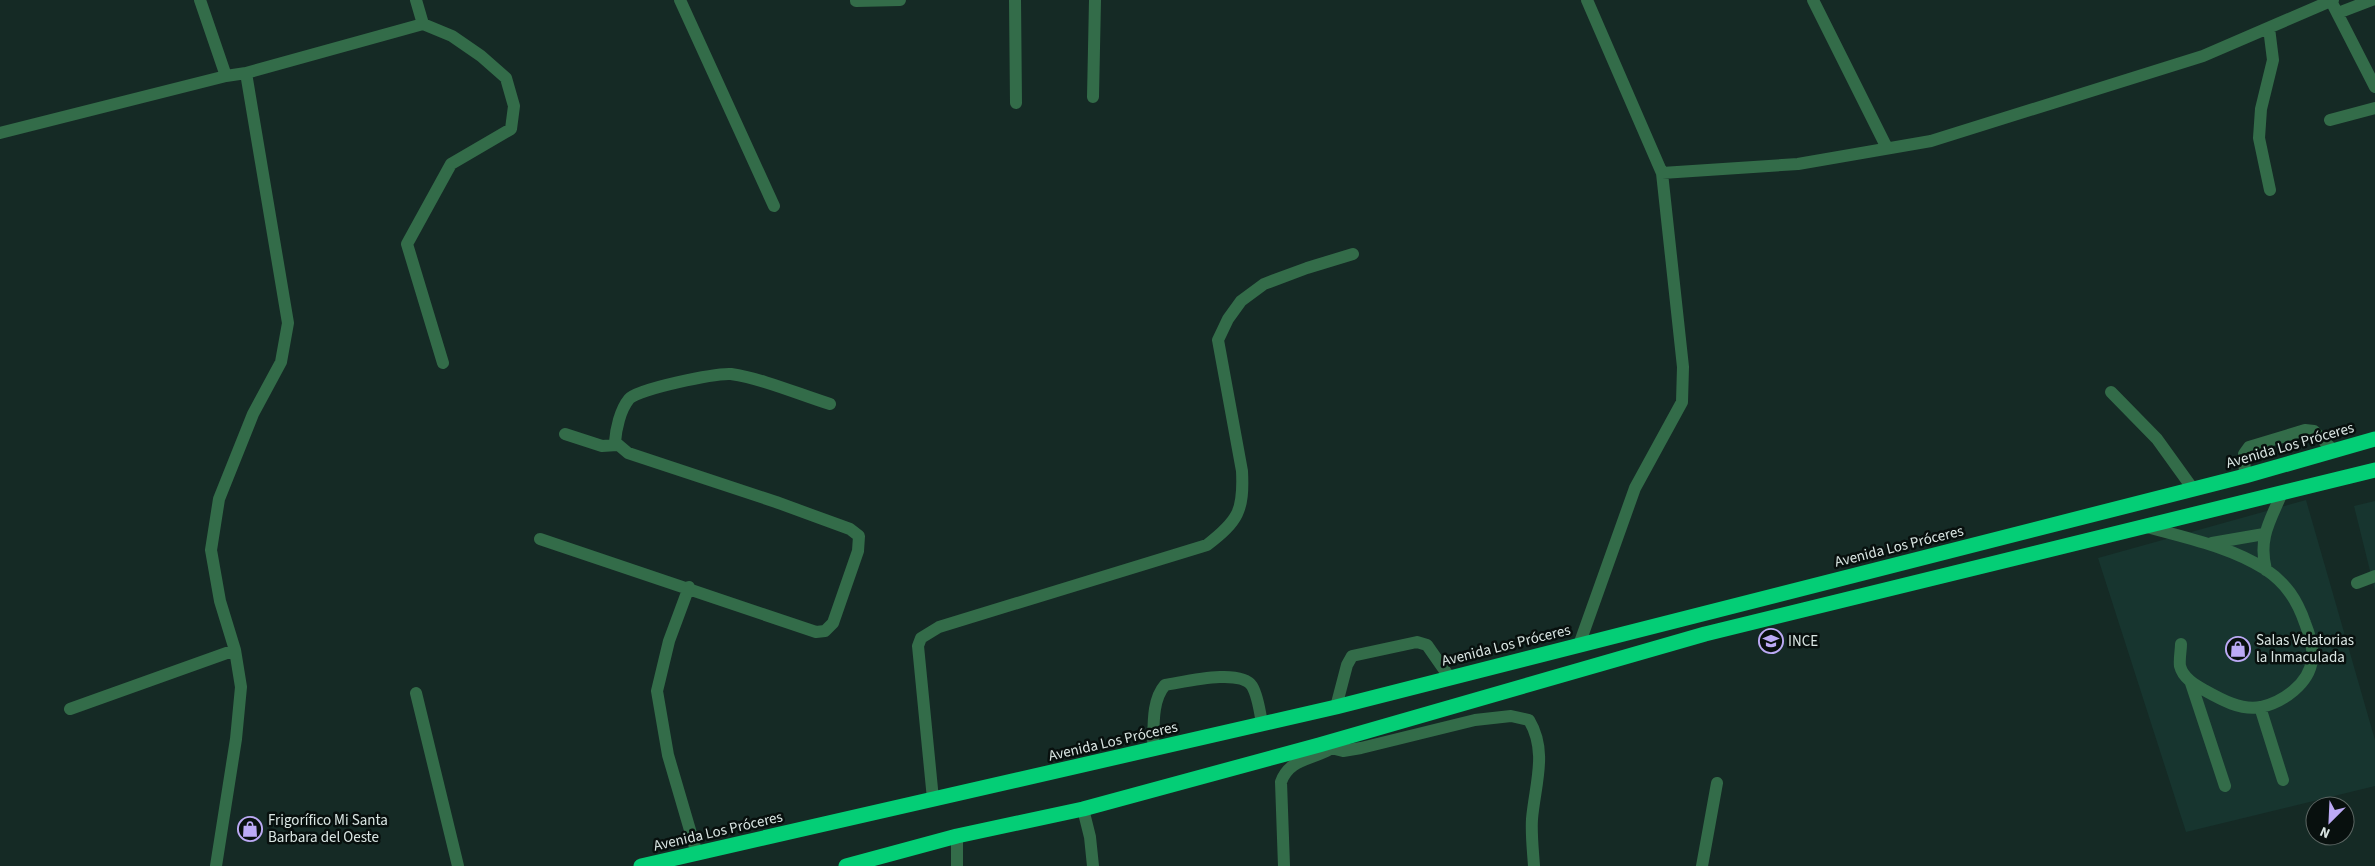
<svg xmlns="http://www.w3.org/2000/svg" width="2375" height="866" font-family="'Source Sans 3',sans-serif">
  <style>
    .built { fill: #17352f }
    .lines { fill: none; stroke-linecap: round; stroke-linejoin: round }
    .minor { stroke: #336c49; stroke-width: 12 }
    .highway { stroke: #04ce76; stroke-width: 15 }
    .labels { text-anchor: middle; stroke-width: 5; stroke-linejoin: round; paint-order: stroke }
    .street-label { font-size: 15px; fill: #dae6e3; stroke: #08100e }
    .poi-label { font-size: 15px; fill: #dae6e3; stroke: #08100e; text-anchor: start }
  </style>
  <rect width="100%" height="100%" fill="#152a25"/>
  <path class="built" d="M2306,500L2375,740V786L2186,832L2098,558Z
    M2375,501V591L2354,506Z"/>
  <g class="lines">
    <path class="minor" d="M200,0L226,76
      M416,0L423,24
      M680,0L774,206
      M1015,0L1016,103
      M1813,0L1887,148
      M856,1L900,0
      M2331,1L2375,87
      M2338,13L2372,0
      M2269,28L2273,60L2261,109L2259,138L2270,190
      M1093,97L1095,0
      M2330,120L2375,108
      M0,133L226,76L246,73L423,24L452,36L481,56L506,78L514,106L511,129L451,164L407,244L443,363
      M1662,173L1798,164L1931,141L2203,56L2333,0
      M2111,392L2157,439L2193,489
      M565,434L602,446L617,445
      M2245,476L2244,454L2249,447L2305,430L2314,431L2333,450
      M2144,526C2185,538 2229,546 2265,569C2286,583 2297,600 2305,623C2309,633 2314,650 2312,660C2309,684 2283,702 2261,707C2241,711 2220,699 2204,690C2195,685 2183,678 2180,666C2179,659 2181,651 2181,644
      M540,539L816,632L825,631L833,623L858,551L859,536L850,529L776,502L628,453L615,442C616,429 620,410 629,399C637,389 716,373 731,374C764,379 798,394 830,404
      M2212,543L2264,534
      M2266,570C2258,538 2270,521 2282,493
      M2357,583L2375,576
      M689,587L669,641L657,691L668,755L697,854
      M1579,645L1635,488L1682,402L1683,367L1662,173L1587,0
      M2191,683L2225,786
      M416,693L458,866
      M1336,707L1347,665L1352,656L1417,642L1427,645L1450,678
      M2260,707L2283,780
      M70,709L235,650
      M1319,745L1343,751L1361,748L1475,720L1511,716L1529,720C1548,752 1535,784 1532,819C1531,834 1533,851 1534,866
      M1153,750C1154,729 1151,701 1165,685C1185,682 1240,668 1252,686C1258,696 1260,712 1262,724
      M933,799L918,646L921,638L939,627L1207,545C1238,521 1244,511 1242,471L1218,340L1228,319L1241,301L1264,284L1307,268L1353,254
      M1083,809L1090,837L1093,866
      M957,836V866
      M216,866L236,739L241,687L235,650L220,601L211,550L219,499L253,414L281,362L288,323L246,73
      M1284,866L1281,782C1289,759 1311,760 1330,749
      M1702,866L1717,783"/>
    <path class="highway" d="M641,866L1336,707L2245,476L2375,439
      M846,866L957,836L1083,809L1319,745L1705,634L2375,470"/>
  </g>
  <defs>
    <symbol id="university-ring" viewBox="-11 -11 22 22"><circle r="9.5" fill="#08100e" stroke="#bcaaf5" stroke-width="1.5"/><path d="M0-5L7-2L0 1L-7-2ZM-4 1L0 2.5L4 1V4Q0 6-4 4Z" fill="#bcaaf5"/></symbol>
    <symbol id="shop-ring" viewBox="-11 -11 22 22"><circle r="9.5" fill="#08100e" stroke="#bcaaf5" stroke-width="1.5"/><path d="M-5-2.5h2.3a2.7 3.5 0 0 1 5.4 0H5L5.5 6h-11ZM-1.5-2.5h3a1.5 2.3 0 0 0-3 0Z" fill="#bcaaf5"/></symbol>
  </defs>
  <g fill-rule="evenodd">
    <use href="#university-ring" x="1757" y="627" width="28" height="28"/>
    <use href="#shop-ring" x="2224" y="635" width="28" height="28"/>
    <use href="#shop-ring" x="236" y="815" width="28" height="28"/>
  </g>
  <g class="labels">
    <g class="street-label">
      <text transform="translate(2290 445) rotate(-16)" y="5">Avenida Los Próceres</text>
      <text transform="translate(1899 546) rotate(-14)" y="5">Avenida Los Próceres</text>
      <text transform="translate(1506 645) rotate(-14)" y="5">Avenida Los Próceres</text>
      <text transform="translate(1113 741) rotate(-13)" y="5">Avenida Los Próceres</text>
      <text transform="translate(718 831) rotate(-13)" y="5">Avenida Los Próceres</text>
    </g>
    <g class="poi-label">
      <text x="2256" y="645">Salas Velatorias<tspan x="2256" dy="17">la Inmaculada</tspan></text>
      <text x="1788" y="646">INCE</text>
      <text x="268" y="825">Frigorífico Mi Santa<tspan x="268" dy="17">Barbara del Oeste</tspan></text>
    </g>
  </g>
  <g transform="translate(2330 821) rotate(204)"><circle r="24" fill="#08100e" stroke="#5c6663"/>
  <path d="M0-4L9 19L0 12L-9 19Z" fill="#bcaaf5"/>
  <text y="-8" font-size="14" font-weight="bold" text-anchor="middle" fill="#dae6e3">N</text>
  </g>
</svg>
